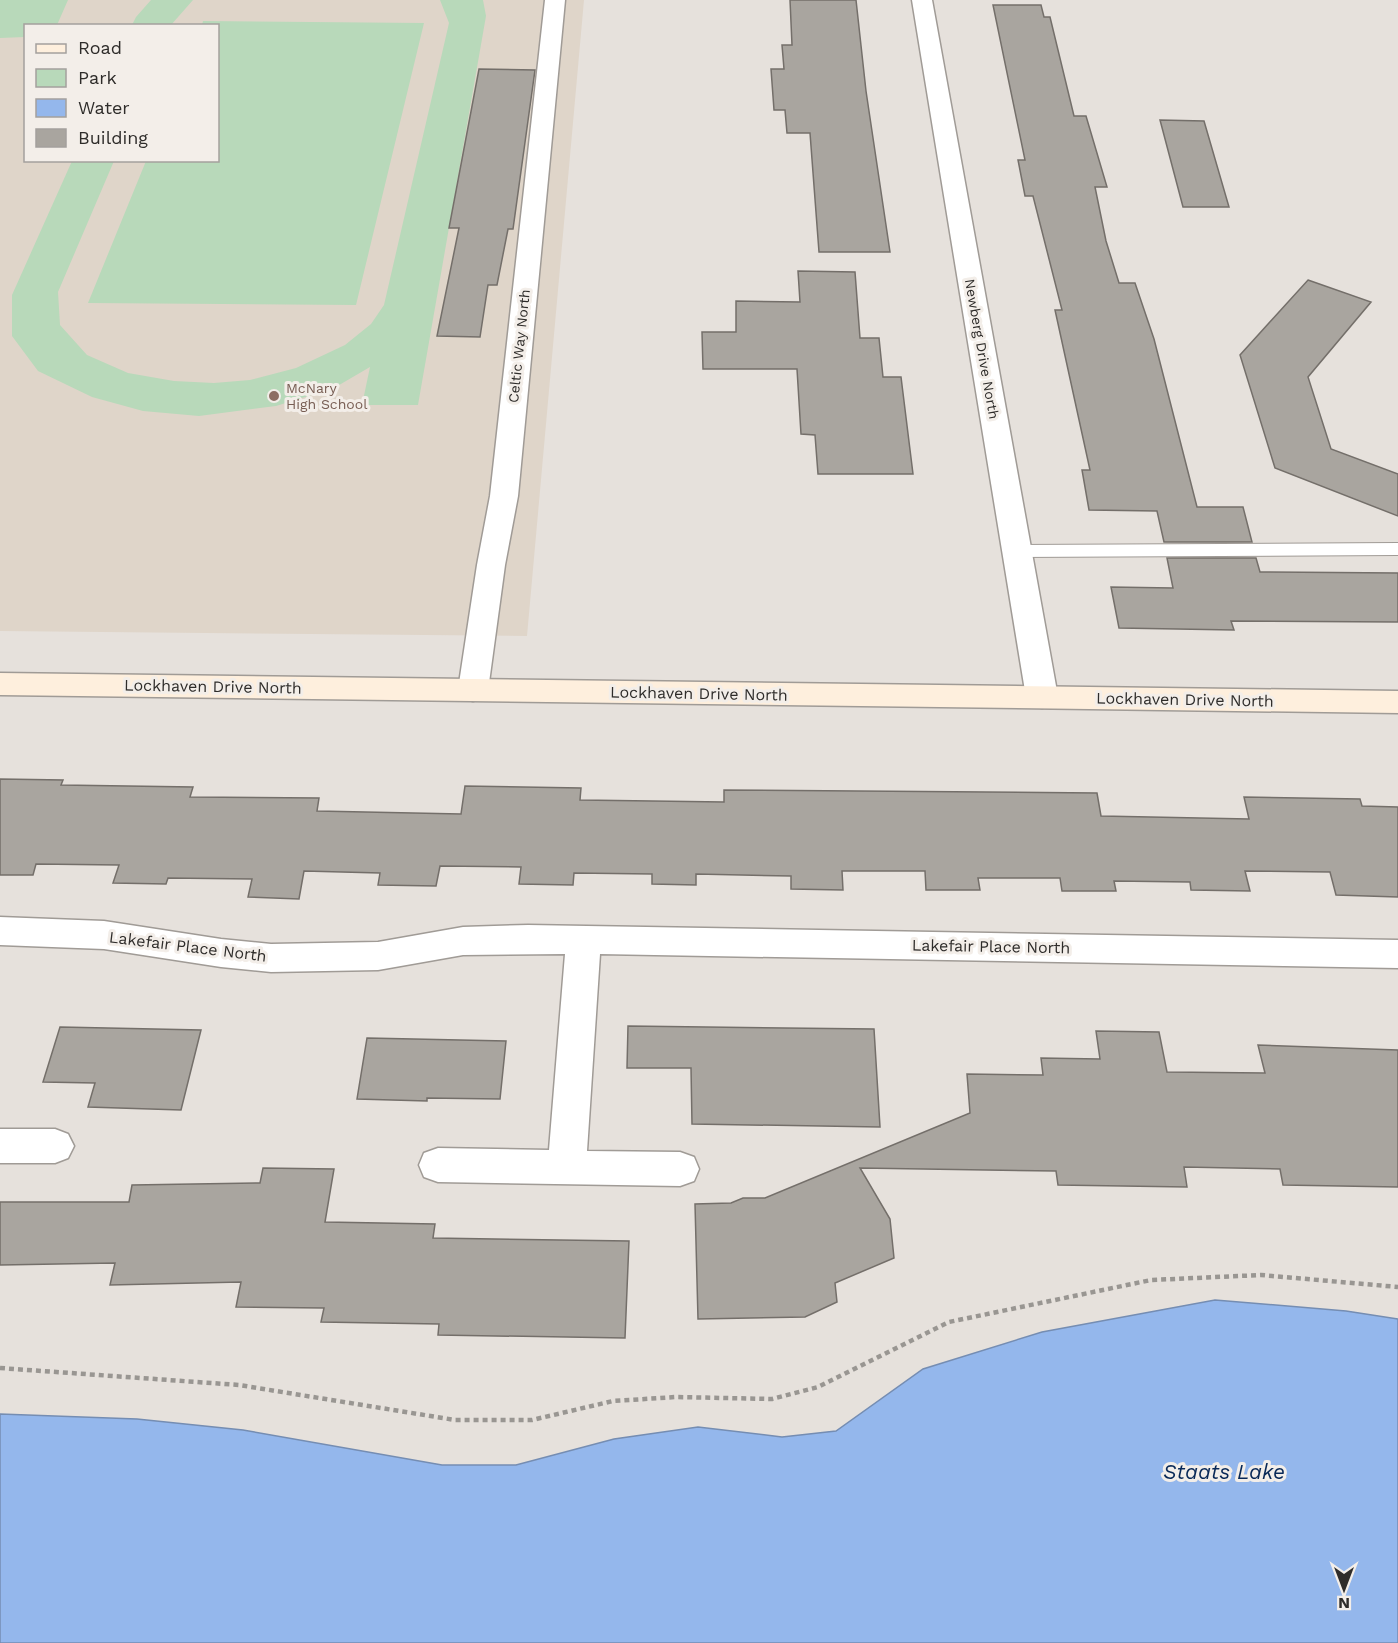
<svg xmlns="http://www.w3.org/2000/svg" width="1398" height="1643" font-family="'Work Sans',sans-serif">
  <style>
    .built { fill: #dfd5c9; fill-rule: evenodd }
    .green { fill: #b8d9ba }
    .water { fill: #94b7ec; stroke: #758db2; stroke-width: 1.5 }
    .building { fill: #a9a59f; stroke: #746f6a; stroke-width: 1.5 }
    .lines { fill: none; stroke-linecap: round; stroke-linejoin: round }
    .lane-casing { stroke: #a09b96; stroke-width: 2 }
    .street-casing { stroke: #a09b96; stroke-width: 3 }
    .secondary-casing { stroke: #a09b96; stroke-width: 3 }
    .path { stroke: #999692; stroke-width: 4.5; stroke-dasharray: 5 4; stroke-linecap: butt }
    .lane { fill: #fff; fill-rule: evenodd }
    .street { fill: #fff; fill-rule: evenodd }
    .secondary { fill: #feefdd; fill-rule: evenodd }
    .education-dot { fill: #8d6e63; stroke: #f3eee9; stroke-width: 2 }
    .labels { text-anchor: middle; stroke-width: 6; stroke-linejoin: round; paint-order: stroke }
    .far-street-label { font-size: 14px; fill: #2e2c2a; stroke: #f3eee9 }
    .far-education-label { font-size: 14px; fill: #785e54; stroke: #f3eee9; text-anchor: start }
    .street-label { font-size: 16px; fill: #2e2c2a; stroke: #f3eee9 }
    .near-water-label { font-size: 21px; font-style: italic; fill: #082857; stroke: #f3eee9 }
  </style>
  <rect width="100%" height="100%" fill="#e6e1dc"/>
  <path class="built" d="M0,0H584L527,636L0,631ZM26,26H218V160H26Z"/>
  <path class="green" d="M0,0H68L57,25L26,26L25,37L0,38Z
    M151,0H193L171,25H132L136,17Z
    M440,0H483L486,16L418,405H362L370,367L334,388L276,406L199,416L143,411L92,397L38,371L12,336V295L72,161H114L58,292L60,325L87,355L128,373L174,381L214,383L250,380L296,368L345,345L371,324L384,305L449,23Z
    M203,21L424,23L356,305L88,303L146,161L218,160V26L202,25Z"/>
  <path class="water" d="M1215,1300L1346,1311L1398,1319V1643H0V1414L137,1419L243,1430L442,1465H516L614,1439L698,1427L782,1437L836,1431L923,1369L1042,1332Z"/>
  <path class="building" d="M790,0H856L866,91L890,252H819L810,133H787L785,110H774L771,69H784L782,45H792Z
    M993,5H1041L1044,17H1050L1074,116H1086L1107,187H1095L1106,241L1119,283H1135L1154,339L1197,507H1243L1252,542H1164L1157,511L1089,510L1082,470H1090L1055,310H1062L1033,196H1025L1018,160H1025Z
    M479,69L535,70L513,229H508L497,285H488L480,337L437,336L459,228H449Z
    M1160,120L1204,121L1229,207H1183Z
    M798,271L855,272L860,338H879L883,377H901L913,474H818L815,435L801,434L797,369H703L702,332H736V301L800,302Z
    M1308,280L1371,302L1308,377L1331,449L1398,474V516L1275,468L1240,355Z
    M1167,558H1256L1260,572L1398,573V622L1231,621L1234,630L1119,628L1111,587L1173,588Z
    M0,779L63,780L61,785L193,787L190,797L319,798L317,811L461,814L465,786L581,788L580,800L724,802V790L1097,793L1101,816L1249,819L1244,797L1360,799L1362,806L1398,807V897L1336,895L1330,872L1245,871L1250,891L1191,890L1190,882L1114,881L1116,891H1062L1060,878H978L980,890H926L925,871H842L843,890L791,889V876L696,874V885L652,884V874L574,873L573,885L519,884L521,867L440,866L436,886L378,885L380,873L304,871L299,899L248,897L252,879L168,878L166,884L113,883L119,865L36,864L33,875H0Z
    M628,1026L874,1029L880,1127L692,1124L691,1068H627Z
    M60,1027L201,1030L181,1110L88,1107L95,1083L43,1082Z
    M1096,1031L1159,1032L1167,1072L1265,1073L1258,1045L1398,1050V1187L1283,1185L1280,1169L1184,1167L1187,1187L1058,1185L1056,1171L860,1168L890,1219L894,1258L835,1283L837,1302L805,1317L698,1319L695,1204L731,1203L743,1198H765L970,1113L967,1074L1043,1075L1041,1058L1100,1059Z
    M367,1038L506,1041L500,1099L427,1098V1101L357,1099Z
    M263,1168L334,1169L325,1222L435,1224L433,1238L629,1241L625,1338L438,1335L439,1324L321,1322L324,1308L236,1307L241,1282L110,1285L115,1263L0,1265V1202H129L132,1185L260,1183Z"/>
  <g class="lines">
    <defs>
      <path id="lane" d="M1398,543V555L1017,557L1011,555L1009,551L1011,547L1017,545Z"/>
      <path id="street" d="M545,0H565L518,496L505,565L488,690L484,698L473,701L462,698L458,690L477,565L490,496Z
        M912,0H932L1058,697L1053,705L1042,708L1031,705L1026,697Z
        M0,917L104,921L221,939L271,944L378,942L463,927L528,925L1398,940V968L600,954L587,1151L680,1152L694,1157L699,1169L694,1181L680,1186L438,1182L424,1177L419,1165L424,1153L438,1148L549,1150L565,954L463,955L378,970L271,972L221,967L104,949L0,945Z
        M0,1129H55L68,1134L74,1146L68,1158L55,1163H0Z"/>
      <path id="secondary" d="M0,673L1398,691V713L0,695Z"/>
    </defs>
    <use href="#lane" class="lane-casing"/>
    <use href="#street" class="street-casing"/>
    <use href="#secondary" class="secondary-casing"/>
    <path class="path" d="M0,1368L239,1385L455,1420H532L613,1401L676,1397L772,1399L818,1387L949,1322L1151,1280L1261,1275L1398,1287"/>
    <use href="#lane" class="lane"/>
    <use href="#street" class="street"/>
    <use href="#secondary" class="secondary"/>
  </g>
  <circle class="education-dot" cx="274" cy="396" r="6"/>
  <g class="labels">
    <g class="far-street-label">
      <text transform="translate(519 346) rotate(-84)" y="5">Celtic Way North</text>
      <text transform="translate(982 349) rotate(80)" y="5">Newberg Drive North</text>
    </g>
    <g class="far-education-label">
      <text x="286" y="393">McNary<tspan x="286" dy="16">High School</tspan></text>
    </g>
    <g class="street-label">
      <text transform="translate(213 686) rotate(1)" y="6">Lockhaven Drive North</text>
      <text transform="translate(699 693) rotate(1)" y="6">Lockhaven Drive North</text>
      <text transform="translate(1185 699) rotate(1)" y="6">Lockhaven Drive North</text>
      <text transform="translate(188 946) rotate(7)" y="6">Lakefair Place North</text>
      <text transform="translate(991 946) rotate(1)" y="6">Lakefair Place North</text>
    </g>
    <g class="near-water-label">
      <text x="1224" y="1479">Staats Lake</text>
    </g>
  </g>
  <rect x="24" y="24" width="195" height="138" fill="#f3eee9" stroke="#a4a09d" stroke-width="1.5"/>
  <rect x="36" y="44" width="30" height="9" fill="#feefdd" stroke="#a4a09d" stroke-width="1.5"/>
  <text x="78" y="54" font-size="18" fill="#2e2c2a">Road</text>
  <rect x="36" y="69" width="30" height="18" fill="#b8d9ba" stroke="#a4a09d" stroke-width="1.5"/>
  <text x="78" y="84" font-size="18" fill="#2e2c2a">Park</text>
  <rect x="36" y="99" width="30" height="18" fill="#94b7ec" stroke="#a4a09d" stroke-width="1.5"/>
  <text x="78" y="114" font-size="18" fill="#2e2c2a">Water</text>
  <rect x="36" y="129" width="30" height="18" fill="#a9a59f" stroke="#a4a09d" stroke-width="1.5"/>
  <text x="78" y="144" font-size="18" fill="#2e2c2a">Building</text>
  <g transform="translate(1344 1589) rotate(180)" stroke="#f3eee9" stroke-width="4.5" paint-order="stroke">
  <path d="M0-4.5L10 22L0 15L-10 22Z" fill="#2e2c2a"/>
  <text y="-9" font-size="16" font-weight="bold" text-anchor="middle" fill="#2e2c2a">N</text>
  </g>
</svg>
